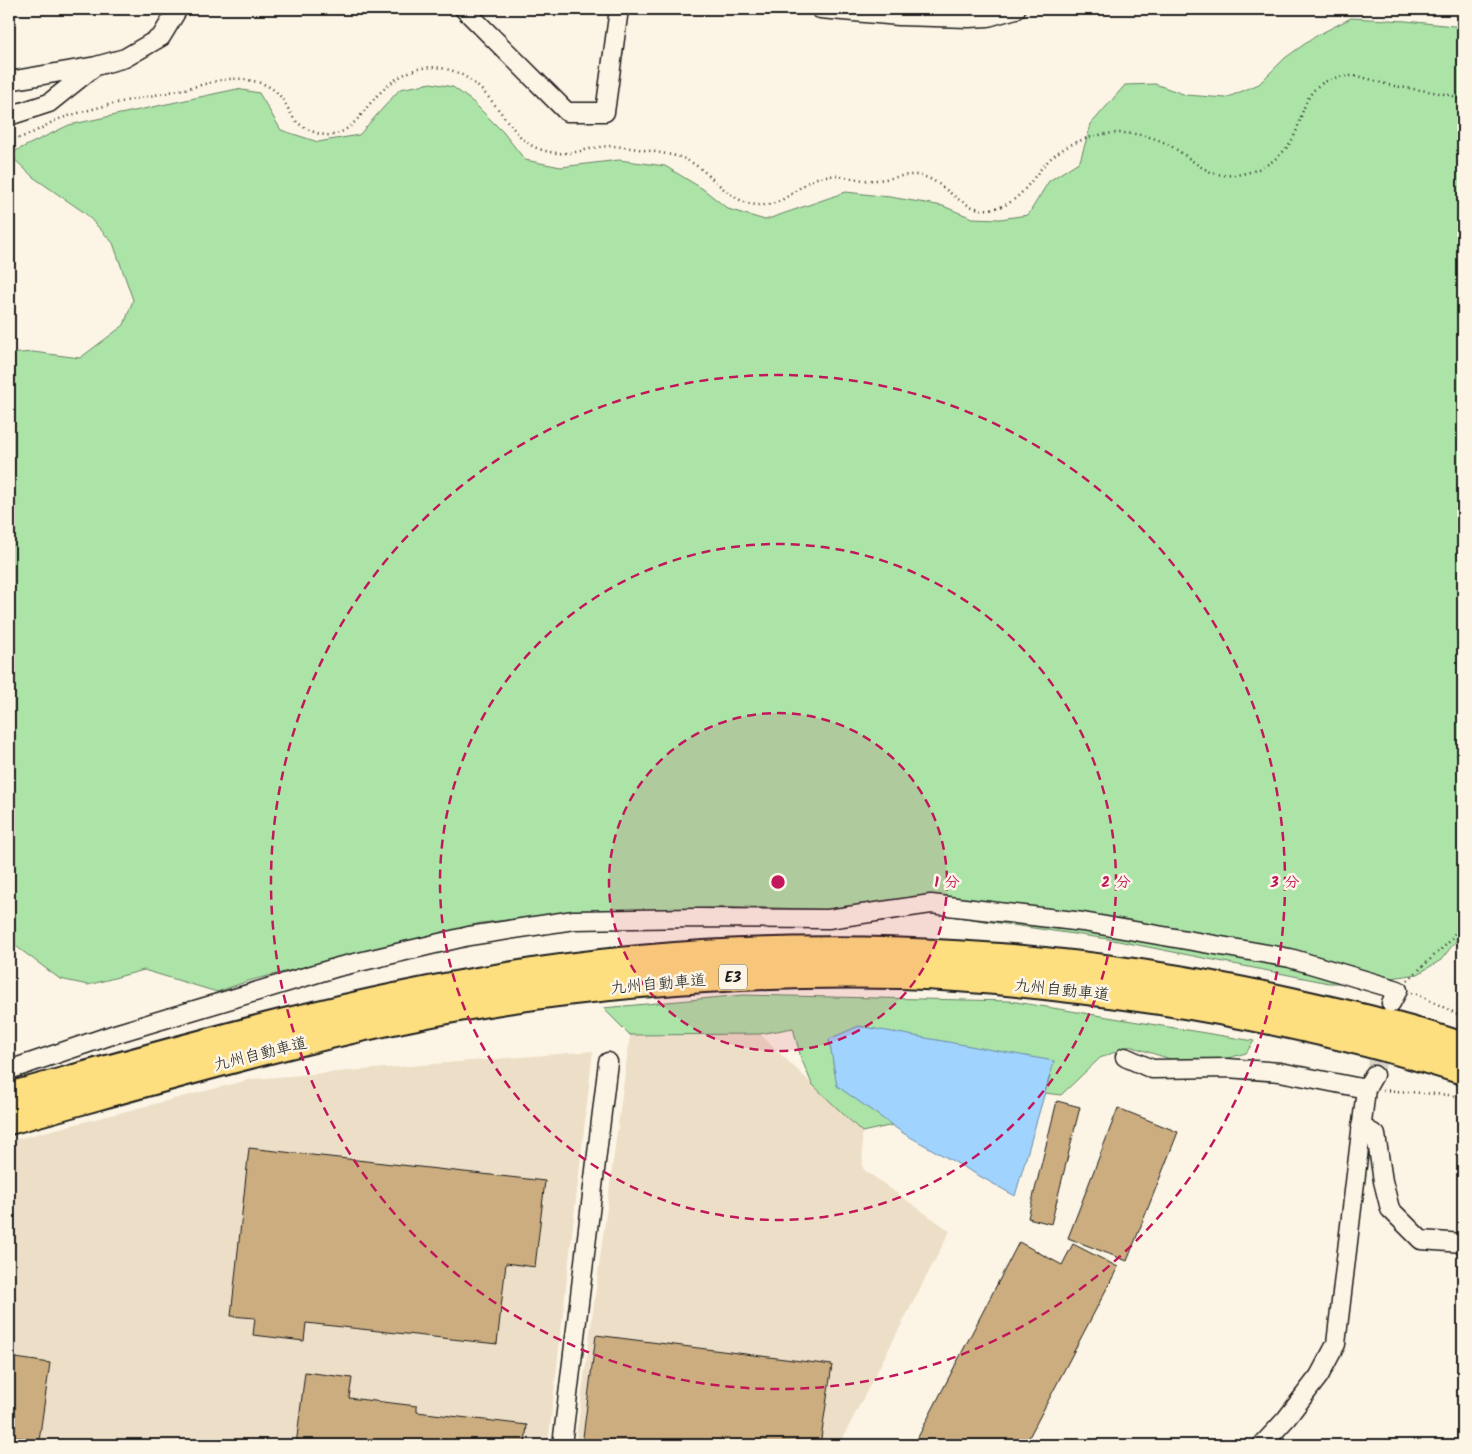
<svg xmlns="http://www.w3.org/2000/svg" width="1472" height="1454" font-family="Kalam,'Klee One',sans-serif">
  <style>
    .built { fill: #eddfc7 }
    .green { fill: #ace4a8; stroke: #648062 }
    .water { fill: #a0d3fe; stroke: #6b8aa4 }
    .building { fill: #cbad80; stroke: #1c1c1c }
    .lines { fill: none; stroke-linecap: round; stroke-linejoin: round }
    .minor-tunnel { stroke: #dad4c7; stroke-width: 18; stroke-dasharray: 18 9; stroke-linecap: butt }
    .minor-casing { stroke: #1c1c1c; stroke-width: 21 }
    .highway-casing { stroke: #1c1c1c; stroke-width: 30 }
    .path { stroke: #1c1c1c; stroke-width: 2.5; stroke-dasharray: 1 4; stroke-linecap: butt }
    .minor { stroke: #fcf5e5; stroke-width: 18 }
    .highway { stroke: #fedf80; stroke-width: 26 }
    .ring { fill: none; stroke: #c2185b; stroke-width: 2.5; stroke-dasharray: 9 6 }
    .labels { text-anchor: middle; stroke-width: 5; stroke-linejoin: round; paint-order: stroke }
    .shield { fill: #fcf5e5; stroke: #5f5d58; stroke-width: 1 }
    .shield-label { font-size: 15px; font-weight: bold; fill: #1c1c1c }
    .street-label { font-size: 16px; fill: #1c1c1c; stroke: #fcf5e5 }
    .centre { fill: #c2185b; stroke: #fcf5e5; stroke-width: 2.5 }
    .ring-label { font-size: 15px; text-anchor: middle; font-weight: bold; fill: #c2185b; stroke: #fcf5e5; stroke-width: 5; stroke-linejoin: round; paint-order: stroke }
  </style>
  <rect width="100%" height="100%" fill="#fcf5e5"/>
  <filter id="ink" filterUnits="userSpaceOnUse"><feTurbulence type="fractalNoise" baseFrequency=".02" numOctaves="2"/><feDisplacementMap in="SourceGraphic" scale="10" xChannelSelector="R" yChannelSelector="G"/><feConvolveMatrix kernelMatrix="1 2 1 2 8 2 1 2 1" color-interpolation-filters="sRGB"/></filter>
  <g filter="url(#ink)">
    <path class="built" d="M760,1034L862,1132L863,1169L950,1231L839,1445H575L630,1035Z
      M593,1051L548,1445H9V1141L252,1079Z"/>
    <path class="green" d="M1351,18L1406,21L1463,27V932L1441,960L1418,974L1358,983H1329L1108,939L930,913L746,907L575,912L481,923L248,981L217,992L144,970L88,985L60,979L9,941V354L33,352L80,358L124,325L133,300L113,243L85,213L33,177L9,154L69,125L237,89L259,93L281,130L318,142L359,135L400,89L431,83L453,87L473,102L503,132L525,160L561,167L619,160L665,166L703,189L728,209L765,220L846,192L890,197L943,206L972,218L1000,219L1028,215L1049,181L1080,161L1091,124L1125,85L1155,84L1186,95L1226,98L1259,84L1285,58L1316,36Z
      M743,995L1010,1001L1254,1041L1246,1053L1222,1060L1170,1059L1130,1046L1100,1058L1061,1095L1045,1093L1054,1061L837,1085L893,1125L862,1132L812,1084L801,1058L793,1028L760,1034L630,1035L603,1008Z"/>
    <path class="water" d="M859,1026L1054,1061L1015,1196L903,1133L837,1086L829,1039Z"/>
    <path class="building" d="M1057,1101L1080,1107L1051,1224L1028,1218Z
      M1118,1108L1178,1132L1127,1261L1068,1238Z
      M249,1148L545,1181L535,1267L506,1263L497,1344L306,1323L304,1341L253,1335L255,1318L231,1316Z
      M1019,1242L1062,1265L1073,1244L1118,1267L1025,1445H914Z
      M596,1335L832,1365L820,1445H582Z
      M9,1357L50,1363L39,1441L9,1436Z
      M305,1372L352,1378L349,1398L417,1406V1412L527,1425L525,1445H296Z"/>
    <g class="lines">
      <path class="minor-tunnel" d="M1374,1075L1383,1037"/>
      <defs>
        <path id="minor" d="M464,9L567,112H605L619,9
          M820,9L899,16L969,18L988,17L1016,9
          M9,81L96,66L125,58L161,37L178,9
          M9,116L49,103L94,67
          M1125,1057L1152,1069L1227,1068L1280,1072L1366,1089
          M9,1070L118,1033L338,967L469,936L574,920L695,918L828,919L931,904L1083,922L1290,958L1398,990L1391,1003
          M1361,1126L1376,1135L1383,1181L1390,1209L1421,1240L1463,1243
          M562,1445L608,1062
          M1262,1445L1286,1419L1319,1376L1336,1344L1366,1089L1374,1075"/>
        <path id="highway" d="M9,1096C173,1051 338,1003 507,976C764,934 1037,944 1291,1001C1349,1014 1407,1027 1463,1046
          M9,1121C173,1076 338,1026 507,1000C637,981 769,972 900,975C987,978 1073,988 1159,1001C1262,1017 1364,1039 1463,1071"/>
      </defs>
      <use href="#minor" class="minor-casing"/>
      <use href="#highway" class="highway-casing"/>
      <path class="path" d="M9,141C17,139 25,136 32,133C43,128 52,121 62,118C102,105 144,97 185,89C203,85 224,77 242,79C256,81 270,84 279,95C287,103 290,116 298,123C308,131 325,138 337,134C350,129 360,117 368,106C388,82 413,61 446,69C474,75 492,101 508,122C517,133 525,144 539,149C572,160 584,146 613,146C629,147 664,153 680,157C712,168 728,208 765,205C787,203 798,185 817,178C836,171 855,182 875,180C889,180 902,174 916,175C946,178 957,212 990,209C1019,206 1029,181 1047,162C1056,152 1069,145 1082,140C1110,129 1145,131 1171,146C1199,163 1209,182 1246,173C1268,168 1287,153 1296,132C1302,116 1304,99 1317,87C1325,80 1338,76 1348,76C1362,75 1376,82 1389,85C1414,90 1439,91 1463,99
        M1408,980L1450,941L1463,920
        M1411,993L1417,994L1463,1017
        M1383,1090L1449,1095L1463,1098"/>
      <use href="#minor" class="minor"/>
      <use href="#highway" class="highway"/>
    </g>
  </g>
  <circle cx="778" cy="882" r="169" fill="#c2185b" fill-opacity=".12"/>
  <g class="ring">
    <circle cx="778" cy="882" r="169"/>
    <circle cx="778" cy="882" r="338"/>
    <circle cx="778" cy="882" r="507"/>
  </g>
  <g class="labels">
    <rect class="shield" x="719" y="964.5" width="28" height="25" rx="4"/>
    <g class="shield-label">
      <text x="733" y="982">E3</text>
    </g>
    <g class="street-label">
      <text transform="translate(658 983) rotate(-5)" y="6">九州自動車道</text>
      <text transform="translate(1062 989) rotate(6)" y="6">九州自動車道</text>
      <text transform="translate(260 1053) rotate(-14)" y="6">九州自動車道</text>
    </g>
  </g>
  <circle cx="778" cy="882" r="8" class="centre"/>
  <g class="ring-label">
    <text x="947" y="887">1 分</text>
    <text x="1116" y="887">2 分</text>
    <text x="1285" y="887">3 分</text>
  </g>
  <rect width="1472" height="1454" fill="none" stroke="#fcf5e5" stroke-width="30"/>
  <rect x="15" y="15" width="1442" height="1424" fill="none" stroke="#1c1c1c" stroke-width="2" filter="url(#ink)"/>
</svg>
